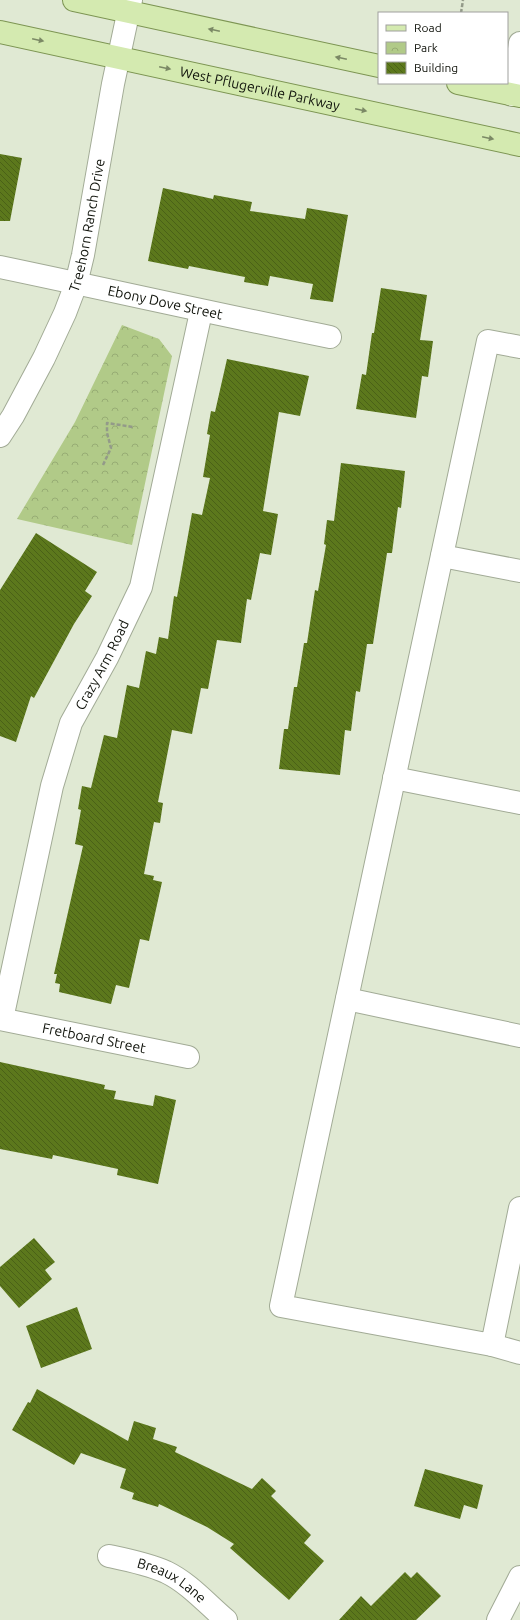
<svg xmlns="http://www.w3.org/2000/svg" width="520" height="1620" font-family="Ubuntu,sans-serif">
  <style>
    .park { fill: url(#park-crowns) }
    .building { fill: url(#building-back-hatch) }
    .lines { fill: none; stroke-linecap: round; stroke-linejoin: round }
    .minor-casing { stroke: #a2ab96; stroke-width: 24 }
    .major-casing { stroke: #7d9553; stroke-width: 24 }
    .path { stroke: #939a89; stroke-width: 2.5; stroke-dasharray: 4 2; stroke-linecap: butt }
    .minor { stroke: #fff; stroke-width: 22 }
    .major { stroke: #d4eab0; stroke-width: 22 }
    .oneway { fill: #7b8965 }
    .labels { text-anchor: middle; stroke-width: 4; stroke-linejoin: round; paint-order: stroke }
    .street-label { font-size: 14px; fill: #0f120a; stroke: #fff }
  </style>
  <defs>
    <pattern id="park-crowns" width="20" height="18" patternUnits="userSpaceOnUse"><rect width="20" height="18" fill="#b1ca88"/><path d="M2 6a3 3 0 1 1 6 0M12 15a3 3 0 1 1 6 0" fill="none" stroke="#97ac74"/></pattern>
    <pattern id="building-back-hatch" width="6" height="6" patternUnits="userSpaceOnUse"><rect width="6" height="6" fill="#5c781c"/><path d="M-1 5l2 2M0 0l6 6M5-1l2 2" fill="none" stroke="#4a6117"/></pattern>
  </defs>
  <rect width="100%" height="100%" fill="#e0e9d3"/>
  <path class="park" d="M122,325L159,339L172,356L132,545L17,519L75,422Z"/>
  <path class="building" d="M0,154L22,158L10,221H0Z
    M163,188L213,199L214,195L252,202L250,211L305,219L307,208L348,215L333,302L310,299L313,284L270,276L268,286L244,282L245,277L189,266L188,269L148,261Z
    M381,288L427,295L420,340L433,341L428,377L422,376L416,418L356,409L362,374L366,375L372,333H374Z
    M227,359L309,376L300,416L279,412L263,511L278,514L271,555L260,553L251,600L247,599L241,643L217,640L208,689L201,688L192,734L172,730L158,802L163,803L160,823L154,822L144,874L154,876L153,880L162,882L149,941L140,939L129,988L116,985L111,1004L59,992L60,984L55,983L57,974H54L83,846L75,844L81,810L78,809L82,786L91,788L104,735L117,738L127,685L139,688L146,651L156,654L159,637L168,639L174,596L177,597L192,513L202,515L210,478L203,477L210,435L207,434L211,411L215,412Z
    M341,463L405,471L401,508L398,507L392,553H387L373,644H367L360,692L356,691L351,731L345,730L340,775L279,769L284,729H288L294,687H297L304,643H307L315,590L318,591L326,545L324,544L327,520L334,521Z
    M36,533L97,572L85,591L92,596L74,624L34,698L31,696L16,742L0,736V590Z
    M0,1062L105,1085L104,1089L116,1091L114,1099L153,1106L155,1095L176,1100L158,1184L117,1175L118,1169L53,1155L52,1159L0,1149Z
    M34,1238L55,1262L45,1270L52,1279L19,1308L0,1286V1267Z
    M77,1307L92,1349L41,1368L26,1326Z
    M37,1389L128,1441L134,1421L156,1428L153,1439L177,1447L175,1452L252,1489L262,1478L276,1491L271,1496L311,1535L304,1543L324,1561L289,1600L230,1548L234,1544L207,1527L159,1504L158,1507L132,1499L134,1493L120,1488L126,1469L81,1453L74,1465L12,1430L28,1402L30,1403Z
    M425,1469L483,1485L477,1509L464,1505L460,1519L414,1506Z
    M405,1572L411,1578L417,1572L441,1596L416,1620H339L361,1596L371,1606Z"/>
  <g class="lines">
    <defs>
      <g id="minor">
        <path d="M512,95L520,43"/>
        <path id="s1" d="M0,267C110,290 220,315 330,337"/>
        <path d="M520,347L488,341L281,1306L492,1345L520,1208"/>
        <path id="s2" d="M0,436L13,416L44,358L65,313L76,284L83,255L113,84L131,0"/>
        <path d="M442,556L520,571"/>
        <path d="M394,778L520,803"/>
        <path d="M347,999L520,1036"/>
        <path id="s3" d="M0,1019L188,1057"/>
        <path id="s4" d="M2,1019L52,786L71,723L107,658L141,587L201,312"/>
        <path d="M492,1345L520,1353"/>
        <path id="s5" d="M109,1556C128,1560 148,1564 166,1572C189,1583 207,1604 226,1620"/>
        <path d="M498,1620L520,1577"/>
      </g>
      <g id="major">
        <path d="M74,0L379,66"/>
        <path id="s6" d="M0,32L520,145"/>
        <path d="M458,83L520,96"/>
      </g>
    </defs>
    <use href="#minor" class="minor-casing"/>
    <use href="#major" class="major-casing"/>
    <path class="path" d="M461,13L463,0
      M103,465L111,448L107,433V423L133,427"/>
    <use href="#minor" class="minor"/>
    <use href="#major" class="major"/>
  </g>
  <defs><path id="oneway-solid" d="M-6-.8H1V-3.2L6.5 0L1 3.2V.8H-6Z"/></defs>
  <g class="oneway">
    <use href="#oneway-solid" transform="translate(214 30) rotate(-168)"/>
    <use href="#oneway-solid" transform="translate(38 40) rotate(12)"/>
    <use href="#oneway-solid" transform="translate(341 58) rotate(-168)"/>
    <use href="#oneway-solid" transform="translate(165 68) rotate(12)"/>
    <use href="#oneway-solid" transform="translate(361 110) rotate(12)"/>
    <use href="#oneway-solid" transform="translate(488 138) rotate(12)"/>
  </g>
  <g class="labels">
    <g class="street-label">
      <text dy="5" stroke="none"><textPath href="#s6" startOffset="266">West Pflugerville Parkway</textPath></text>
      <text dy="5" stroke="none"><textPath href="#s2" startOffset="230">Treehorn Ranch Drive</textPath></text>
      <text dy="5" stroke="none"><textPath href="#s1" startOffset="169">Ebony Dove Street</textPath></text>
      <text dy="5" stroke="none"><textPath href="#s4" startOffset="370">Crazy Arm Road</textPath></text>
      <text dy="5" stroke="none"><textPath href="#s3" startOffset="96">Fretboard Street</textPath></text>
      <text dy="5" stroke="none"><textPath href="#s5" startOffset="68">Breaux Lane</textPath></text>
    </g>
  </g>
  <rect x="378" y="12" width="130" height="72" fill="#ffffff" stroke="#9fa09d"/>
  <rect x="386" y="25" width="20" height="6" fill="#d4eab0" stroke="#9fa09d"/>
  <text x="414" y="32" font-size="12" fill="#0f120a">Road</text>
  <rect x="386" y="42" width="20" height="12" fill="url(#park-crowns)" stroke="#9fa09d"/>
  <text x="414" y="52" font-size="12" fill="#0f120a">Park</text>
  <rect x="386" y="62" width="20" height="12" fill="url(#building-back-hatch)" stroke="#9fa09d"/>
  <text x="414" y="72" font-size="12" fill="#0f120a">Building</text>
</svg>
